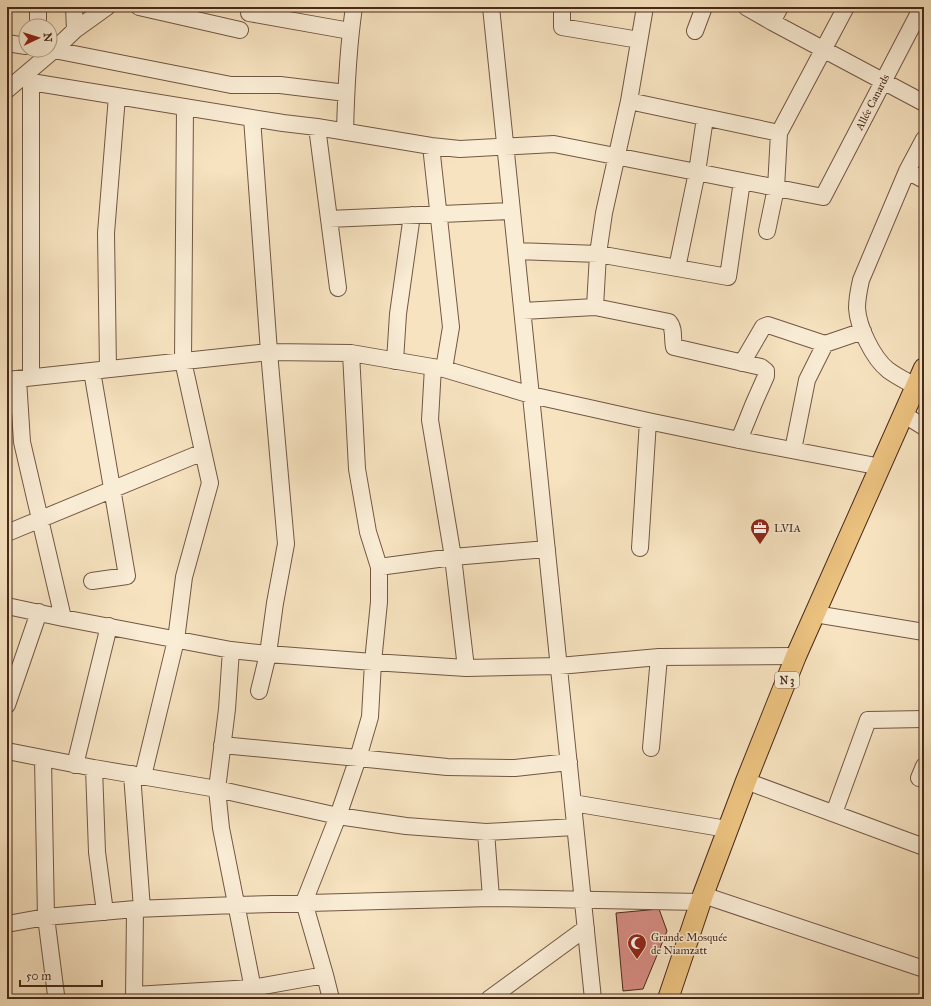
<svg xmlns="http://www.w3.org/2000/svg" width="931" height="1006" font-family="'IM FELL Great Primer',serif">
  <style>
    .building { fill: #d88d84; stroke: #47281a }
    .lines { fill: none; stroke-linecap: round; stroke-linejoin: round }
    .minor-casing { stroke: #735744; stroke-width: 18 }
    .major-casing { stroke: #47281a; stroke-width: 22 }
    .minor { stroke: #faedd6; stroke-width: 16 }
    .major { stroke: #ecc280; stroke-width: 20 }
    .labels { text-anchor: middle; stroke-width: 3; stroke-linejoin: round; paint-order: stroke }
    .shield { fill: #faedd6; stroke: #7d6352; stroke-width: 1 }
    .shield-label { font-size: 10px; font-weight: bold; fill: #47281a }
    .street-label { font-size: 11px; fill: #47281a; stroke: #faedd6 }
    .poi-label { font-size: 11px; fill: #47281a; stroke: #faedd6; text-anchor: start }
  </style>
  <rect width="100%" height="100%" fill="#f7e3c0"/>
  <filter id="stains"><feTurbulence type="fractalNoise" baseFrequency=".005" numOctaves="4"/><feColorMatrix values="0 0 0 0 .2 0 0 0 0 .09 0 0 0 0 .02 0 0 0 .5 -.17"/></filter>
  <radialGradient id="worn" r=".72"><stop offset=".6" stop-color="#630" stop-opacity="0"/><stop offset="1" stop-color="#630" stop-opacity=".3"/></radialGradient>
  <path class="building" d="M659,909L667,931L643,989L623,991L616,913Z"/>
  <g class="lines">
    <defs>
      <path id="minor" d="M38,7V26
        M74,7L75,30
        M139,7L240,30
        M250,7L249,13L350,31
        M491,7L593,999
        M562,7V27L639,40
        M746,7L772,22L924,103
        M772,22L780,7
        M695,31L704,7
        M7,43L26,46
        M54,50L231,85H280L346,93
        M25,76L31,82V377
        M31,82L283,123L317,127L431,146L460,149L554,144L823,197L922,7
        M7,90L54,50L75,30L107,7
        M629,101L779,133
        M252,118L269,352L286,544L275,603L268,654L259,691
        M317,127L338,288
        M345,132C346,90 348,48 354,7
        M431,146L451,327L444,369
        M907,171L924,180
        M329,219L512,211
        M767,231L776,188L779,133L846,7
        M516,251L598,254L728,277L742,181
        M677,268L697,172L705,118
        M595,307L598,254L604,213L629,101L645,7
        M523,311L595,307L669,322C675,329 672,339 674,347L761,367L766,371V376L754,403L739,440
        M825,344L863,331
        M395,361L398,314L412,215
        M742,363L763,327L768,325L825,344L807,380L793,450
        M433,367L430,420L453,557L466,668
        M108,369L106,233L117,96
        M92,371L127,576L92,581
        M18,379L22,442L63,618
        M7,380L269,352L351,353L444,369L531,395L648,421L739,440L881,467
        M915,386C906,381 896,376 888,370C873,358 858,327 857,308C857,298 859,289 861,280L907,171L924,139
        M903,414L924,427
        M7,533L203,452
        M640,548L648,421
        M379,567L453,557L547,549
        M7,606L63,618L231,650L268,654L373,662L466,668L559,666L659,657L796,656
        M815,614L924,632
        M231,650L227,709L217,789L221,828L255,999
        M7,705L39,612
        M222,745L358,758L447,767L515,768L569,762
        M651,748L659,657
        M7,751L94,768L217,789L338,816L406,826L486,832L575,827
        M43,759L46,917L56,995L58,999
        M75,765L109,626
        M94,768L97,852L105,912
        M132,774L142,909
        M143,776L176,640L184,577L210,483L183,361L185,107
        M919,778L924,766
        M746,781L924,847
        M573,803L727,829
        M834,813L868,720L924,719
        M486,832L491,898
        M703,895L924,969
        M7,924L46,917L135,909L236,905L491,898L700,902
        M134,995L252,988L325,975
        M134,999L135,909
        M331,999L325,975L304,902L338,816L358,758L370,717L373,662L379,602V567L368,532L357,469L351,353
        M489,999L586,928"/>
      <path id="major" d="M668,999L703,895L746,781L796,656L924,368"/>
    </defs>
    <use href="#minor" class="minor-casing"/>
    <use href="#major" class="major-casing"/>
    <use href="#minor" class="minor"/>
    <use href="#major" class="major"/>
  </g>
  <defs>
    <symbol id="office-pin" viewBox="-11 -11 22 30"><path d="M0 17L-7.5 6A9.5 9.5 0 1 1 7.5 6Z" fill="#8f2418" stroke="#faedd6"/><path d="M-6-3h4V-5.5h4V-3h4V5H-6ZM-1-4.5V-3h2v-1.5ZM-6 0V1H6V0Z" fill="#fff"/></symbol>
    <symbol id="mosque-pin" viewBox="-11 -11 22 30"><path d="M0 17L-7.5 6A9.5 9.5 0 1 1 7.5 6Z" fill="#8f2418" stroke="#faedd6"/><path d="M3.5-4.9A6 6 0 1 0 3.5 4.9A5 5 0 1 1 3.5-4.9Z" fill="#fff"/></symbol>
  </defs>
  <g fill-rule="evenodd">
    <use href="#office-pin" x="749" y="517" width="22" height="30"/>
    <use href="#mosque-pin" x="626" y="932" width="22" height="30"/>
  </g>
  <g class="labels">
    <rect class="shield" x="775" y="672" width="24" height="16" rx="3"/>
    <g class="shield-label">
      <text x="787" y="684">N 3</text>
    </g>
    <g class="street-label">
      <text transform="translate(872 102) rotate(-63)" y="4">Allée Canards</text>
    </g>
    <g class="poi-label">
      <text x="774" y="532">LVIA</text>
      <text x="651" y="941">Grande Mosquée<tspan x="651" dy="13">de Niamzatt</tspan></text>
    </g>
  </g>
  <rect width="931" height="1006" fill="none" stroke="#f7e3c0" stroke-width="24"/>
  <rect x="8" y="8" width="915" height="990" fill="none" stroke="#47281a" stroke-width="2"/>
  <rect x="12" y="12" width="907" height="982" fill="none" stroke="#47281a"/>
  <g transform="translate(38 38) rotate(86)"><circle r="19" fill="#faedd6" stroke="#b29e8b"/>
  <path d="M0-3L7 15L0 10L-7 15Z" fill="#8f2418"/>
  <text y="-6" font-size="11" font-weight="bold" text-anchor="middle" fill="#47281a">N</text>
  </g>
  <path d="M20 980v6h82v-6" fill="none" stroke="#47281a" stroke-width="2"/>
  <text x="26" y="980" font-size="12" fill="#47281a" stroke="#faedd6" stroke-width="3" paint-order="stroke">50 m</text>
  <rect width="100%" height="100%" filter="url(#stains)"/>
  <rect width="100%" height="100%" fill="url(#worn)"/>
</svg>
